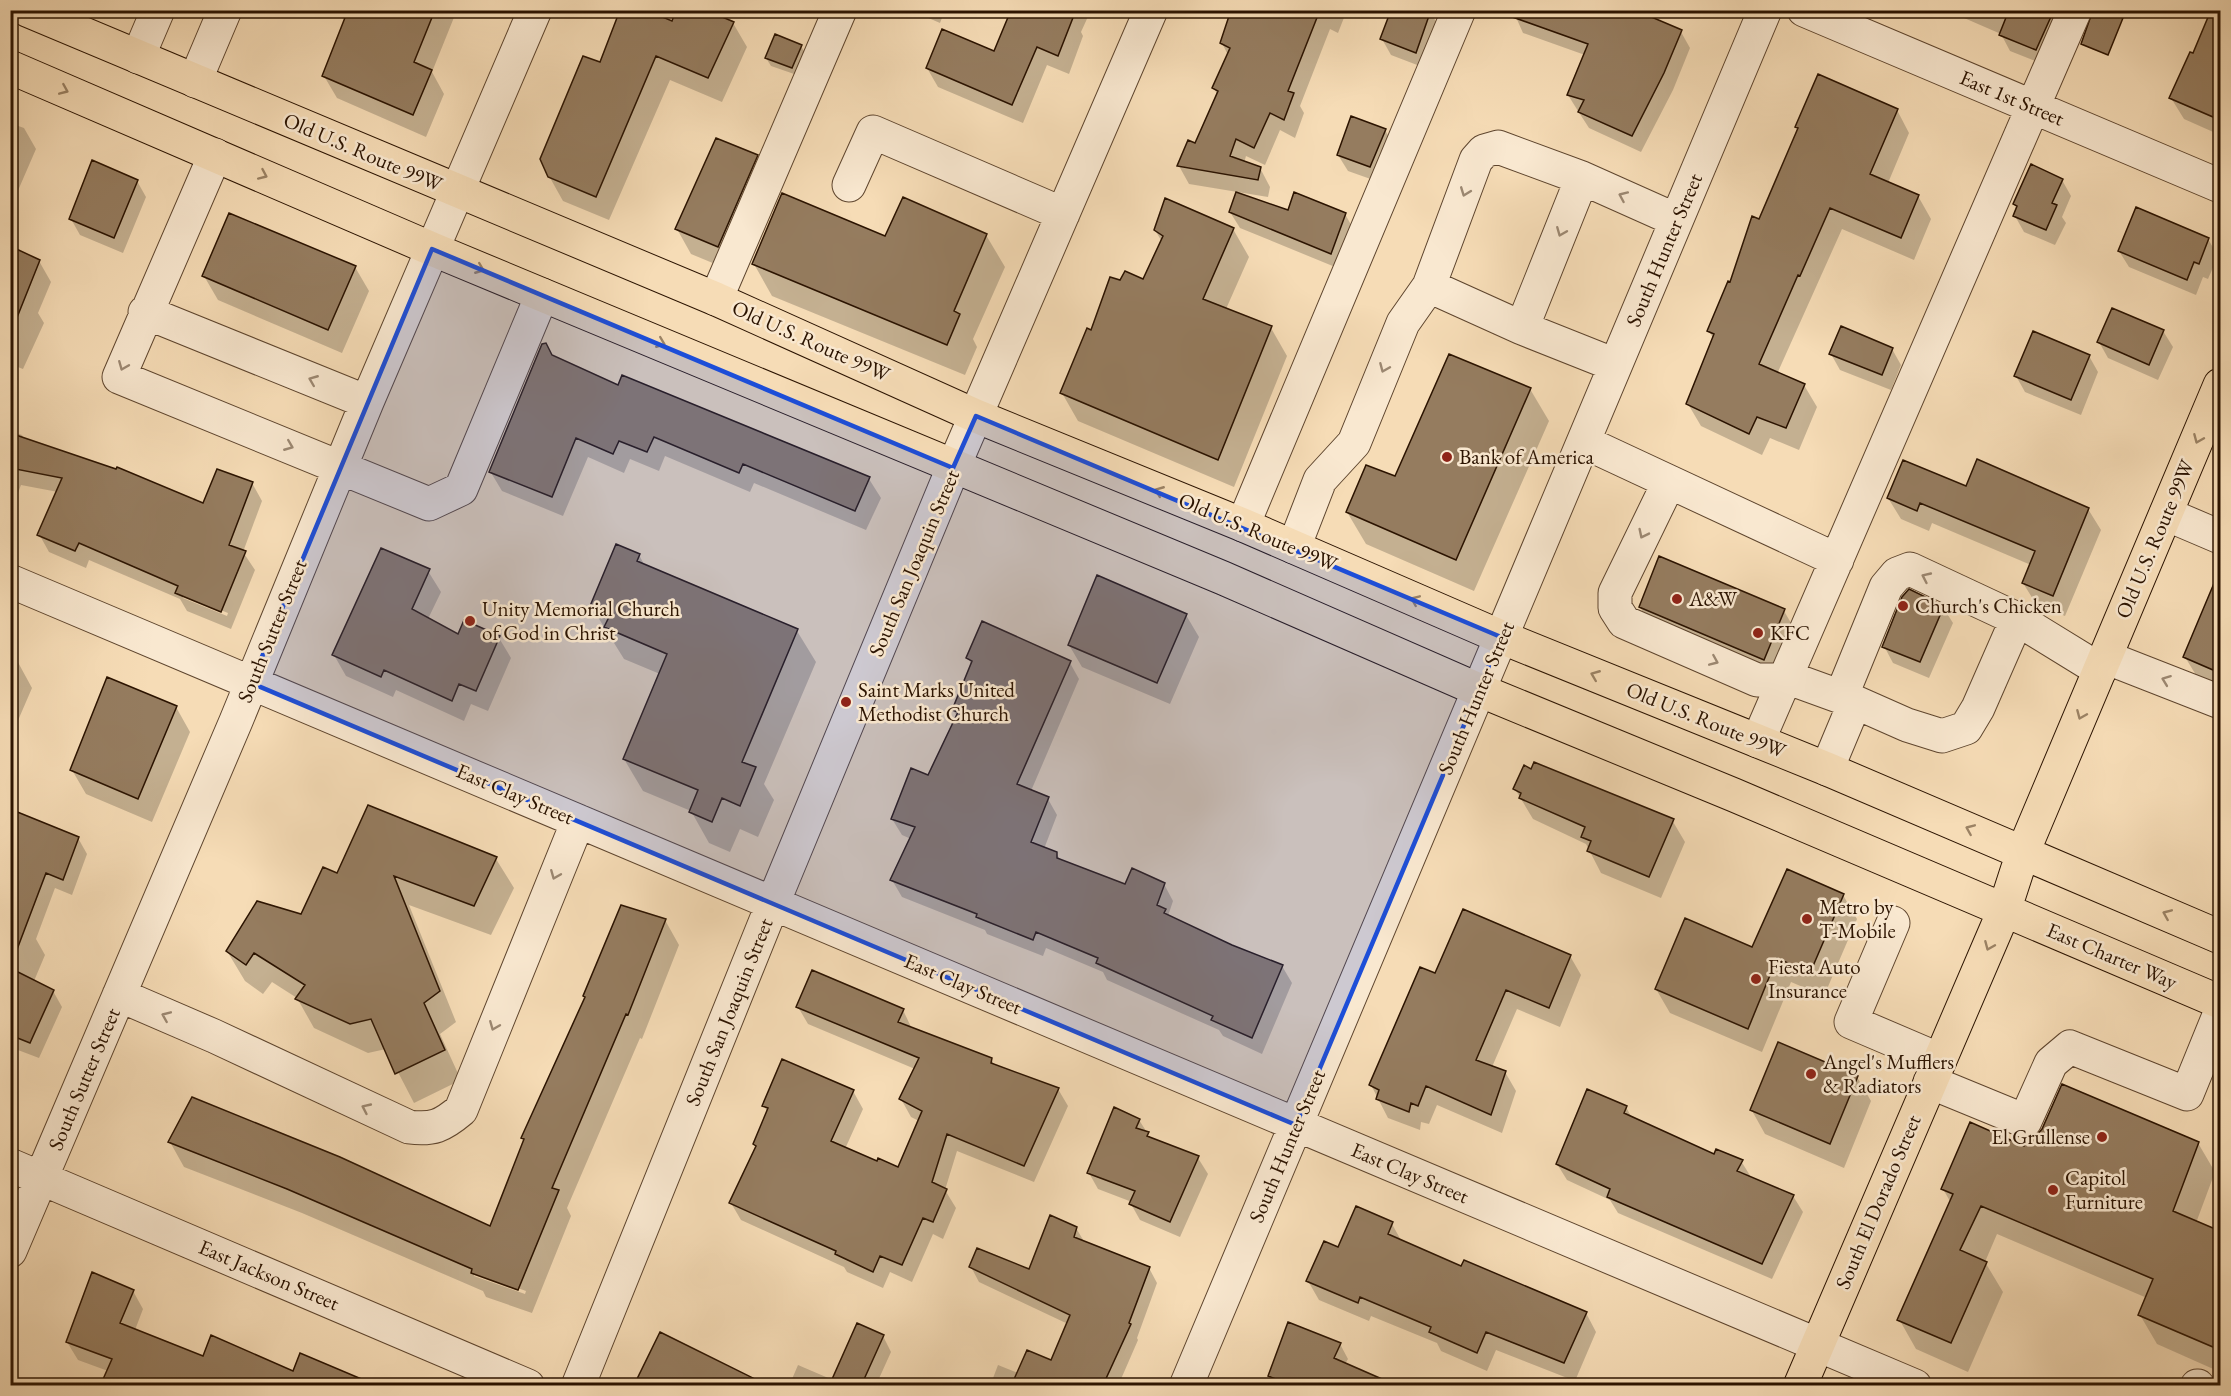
<svg xmlns="http://www.w3.org/2000/svg" width="2231" height="1396" font-family="'EB Garamond',serif">
  <style>
    .shadow { fill: #0003; fill-rule: evenodd }
    .building { fill: #957c5f; stroke: #2b1300; stroke-width: 1.5 }
    .lines { fill: none; stroke-linecap: round; stroke-linejoin: round }
    .minor-casing { stroke: #5e452e; stroke-width: 35 }
    .major-casing { stroke: #2b1300; stroke-width: 35 }
    .minor { stroke: #f9e8d0; stroke-width: 33 }
    .major { stroke: #f6dcb6; stroke-width: 33 }
    .oneway { stroke: #9b8264 }
    .oneway2 { stroke: #9c8872 }
    .marked { fill: #1d4ed8; fill-opacity: 0.2; stroke: #1d4ed8; stroke-width: 4.5; stroke-linejoin: round }
    .poi-dot { fill: #8f2418; stroke: #f9e8d0; stroke-width: 2 }
    .labels { text-anchor: middle; stroke-width: 5; stroke-linejoin: round; paint-order: stroke }
    .street-label { font-size: 21px; fill: #2b1300; stroke: #f9e8d0 }
    .poi-label { font-size: 21px; fill: #2b1300; stroke: #f9e8d0; text-anchor: start }
  </style>
  <rect width="100%" height="100%" fill="#f6dcb6"/>
  <filter id="stains"><feTurbulence type="fractalNoise" baseFrequency=".00333" numOctaves="4"/><feColorMatrix values="0 0 0 0 .2 0 0 0 0 .09 0 0 0 0 .02 0 0 0 .5 -.17"/></filter>
  <radialGradient id="worn" r=".72"><stop offset=".6" stop-color="#630" stop-opacity="0"/><stop offset="1" stop-color="#630" stop-opacity=".3"/></radialGradient>
  <path class="shadow" d="M324,10H457L432,72L444,94L426,137L337,98L324,76L346,20Z
    M910,10H945L940,23Z
    M1013,10H1091L1081,32L1083,36L1069,74L1047,65L1023,123L938,87L927,68L995,53Z
    M1233,10H1347L1338,33L1330,29L1300,106L1304,113L1295,138L1280,130L1265,165L1246,156L1244,163L1260,168L1270,187L1268,197L1189,184L1179,166L1196,145L1218,96L1214,88L1228,55L1222,43Z
    M1501,10H1631L1681,32L1690,48L1673,90L1641,152L1589,128L1578,111L1568,95L1585,55L1523,33L1515,15Z
    M1936,10H2053L2062,25L2045,65L2010,51L2001,34L1948,11L1947,15Z
    M2212,10H2220V135L2184,119L2171,98L2194,55Z
    M1430,11L1439,27L1425,68L1391,55L1382,39Z
    M673,23H733L747,47L722,102L670,80L609,220L563,201L549,176L600,64Z
    M801,46L805,53L797,75L771,66L766,58Z
    M1897,110L1909,133L1888,183L1918,196L1931,219L1914,260L1842,229L1777,374L1804,385L1817,407L1799,450L1770,438L1762,455L1701,426L1688,404L1714,340L1709,331L1760,221L1799,130L1797,127Z
    M10,123L24,128L36,149L10,209Z
    M1385,130L1394,146L1379,182L1348,171L1338,155Z
    M757,156L770,180L732,271L691,254L677,229Z
    M2062,180L2071,196L2062,217L2066,223L2055,245L2024,232L2015,216L2018,209L2015,204Z
    M137,181L146,197L123,253L80,235L71,219Z
    M1230,212L1345,214L1354,230L1340,269L1240,228Z
    M1233,229L1249,257L1226,309L1271,328L1287,356L1234,487L1078,421L1062,393L1092,332L1121,282L1144,281L1162,242L1155,230Z
    M986,235L1005,267L973,339L977,347L965,375L772,296L754,264L886,238Z
    M2208,239L2218,256L2208,279L2203,277L2196,295L2129,267L2119,251Z
    M10,248L39,261L51,282L38,313L44,323L23,369L10,364Z
    M355,267L369,291L342,353L218,300L204,276Z
    M2163,331L2173,347L2158,380L2108,358L2099,342Z
    M1892,349L1901,365L1891,390L1840,370L1831,354Z
    M553,356L619,387L869,479L881,498L866,530L754,483L750,492L665,456L659,471L630,459L624,473L588,457L563,516L502,491L490,471Z
    M2089,356L2098,372L2081,415L2025,392L2016,376Z
    M1530,389L1549,421L1474,591L1366,544L1347,512Z
    M10,431L22,435L24,439L204,505L252,483L262,501L243,552L255,570L231,629L187,611L180,599L89,560L86,568L49,552L39,534L58,492L21,485L10,514ZM183,595L228,613L227,616L183,598Z
    M1966,488L2088,509L2101,530L2065,616L2036,604L2023,583L2031,565L1932,523L1929,531L1901,519L1888,498Z
    M639,555L645,566L797,631L816,662L764,784L774,800L758,837L740,829L730,852L709,843L691,811L643,791L624,759L660,674L624,659L591,606Z
    M428,571L441,592L428,619L459,636L499,638L511,658L488,711L471,704L464,721L396,690L393,697L346,676L334,655Z
    M2220,573V690L2199,680L2185,657Z
    M1640,607L1784,611L1798,635L1777,683L1654,631Z
    M1943,607L1953,623L1929,678L1893,663L1884,646Z
    M1186,615L1199,637L1170,704L1082,667L1069,645Z
    M10,653L14,655L32,688L10,739Z
    M968,658L1070,663L1079,679L1031,791L1048,799L1057,815L1044,849L1056,853L1061,861L1126,886L1164,884L1173,901L1168,916L1232,947L1282,966L1292,983L1262,1054L1223,1036L1219,1030L1107,980L1103,972L1046,948L1043,956L987,934L985,930L902,897L892,880L911,839L902,835L892,819L929,777L957,716L953,710L972,665Z
    M176,707L190,732L152,822L86,794L72,770Z
    M2220,739V772L2213,758Z
    M1515,789L1672,820L1685,842L1661,898L1601,873L1586,844L1533,819Z
    M369,807L496,859L514,888L491,935L409,905L456,1022L440,1034L461,1080L414,1103L386,1049L368,1053L314,1028L297,998L272,982L263,994L245,981L227,951L301,916L338,875Z
    M10,811L78,838L87,854L72,895L55,888L36,939L45,955L34,981L53,991L62,1007L39,1058L10,1047Z
    M1843,895L1857,919L1824,996L1791,982L1762,1052L1670,1013L1656,989L1752,949Z
    M665,920L679,945L642,1039L640,1038L567,1208L571,1216L532,1313L486,1297L483,1291L302,1213L184,1167L170,1142L490,1228L525,1142L523,1138ZM474,1272L526,1291L525,1294L474,1276Z
    M1570,956L1581,975L1560,1027L1517,1009L1492,1067L1505,1072L1516,1091L1502,1133L1437,1105L1429,1124L1421,1122L1420,1130L1388,1118L1371,1085L1435,975Z
    M798,1007L903,1010L912,1029L991,1059L995,1066L1058,1089L1068,1106L1034,1182L957,1151L945,1190L956,1208L943,1239L933,1234L912,1282L890,1272L883,1288L847,1272L844,1267L741,1220L731,1203L757,1148L755,1144L768,1113L764,1106L853,1091L863,1109L845,1149L878,1163L899,1169L919,1121L911,1117L901,1099L915,1069L808,1024Z
    M1857,1077L1871,1101L1844,1168L1765,1134L1751,1109Z
    M1626,1107L1632,1118L1715,1156L1741,1161L1751,1177L1793,1196L1803,1212L1772,1279L1618,1213L1610,1200L1567,1180L1557,1164Z
    M1139,1120L1152,1140L1198,1158L1208,1174L1180,1237L1140,1220L1131,1204L1132,1202L1098,1189L1089,1173Z
    M2198,1143L2215,1172L2196,1223L2220,1233V1372L2157,1344L2140,1315L2147,1298L1997,1234L1985,1262L2003,1292L1968,1372L1916,1349L1899,1319L1951,1203L1943,1189L2025,1148Z
    M1392,1224L1402,1242L1462,1268L1586,1313L1596,1332L1575,1381L1496,1350L1487,1371L1441,1351L1437,1343L1371,1316L1369,1321L1319,1300L1308,1281L1339,1249Z
    M1076,1228L1085,1243L1149,1268L1157,1283L1137,1338L1138,1340L1118,1386H990L998,1365L1018,1373L1052,1362L1068,1324L979,1282L971,1267L1029,1271Z
    M133,1291L143,1309L135,1330L204,1358L294,1373L108,1371L78,1360L67,1342Z
    M883,1336L891,1352L877,1383L882,1386H789L798,1365L833,1380Z
    M1340,1344L1348,1359L1345,1364L1400,1386H1275L1269,1376Z
    M639,1379L743,1386H642Z"/>
  <path class="building" d="M348,10H435L414,62L432,70L413,115L322,76Z
    M620,10H646L672,21L676,10H706L734,22L708,78L656,56L596,197L548,177L540,159L583,56L600,62Z
    M1011,10H1076L1058,56L1037,47L1012,105L926,68L942,29L994,51Z
    M1231,10H1320L1288,91L1294,93L1284,120L1270,113L1254,148L1236,139L1230,156L1261,167L1258,180L1177,166L1188,140L1195,143L1218,91L1212,88L1230,48L1220,43Z
    M1391,10H1431L1416,53L1380,39Z
    M1505,10H1635L1682,30L1664,73L1632,136L1578,112L1584,100L1567,95L1588,44L1504,14Z
    M2000,10H2054L2036,50L1999,35L2007,15Z
    M2093,10H2104L2123,18L2108,55L2081,44Z
    M2211,10H2220V120L2169,98L2190,52L2193,53Z
    M775,34L802,45L792,68L765,58Z
    M1818,74L1898,109L1870,174L1919,195L1901,238L1830,208L1800,276L1798,275L1759,364L1805,384L1786,428L1757,417L1749,434L1686,404L1714,334L1707,331L1728,281L1730,282L1752,216L1759,219L1798,128L1795,127Z
    M1351,116L1386,129L1370,167L1337,155Z
    M716,138L758,155L718,247L675,229Z
    M92,160L138,180L114,238L69,219Z
    M2031,164L2063,179L2052,203L2057,205L2046,230L2013,216L2017,206L2013,204Z
    M1236,192L1288,210L1294,192L1346,213L1331,254L1229,212Z
    M782,193L885,236L903,197L987,234L954,311L960,314L947,345L752,264Z
    M1165,198L1234,228L1203,299L1272,326L1218,460L1060,393L1087,328L1091,330L1110,277L1120,280L1125,271L1143,279L1163,236L1154,230Z
    M2136,207L2209,238L2199,264L2194,262L2187,280L2118,251Z
    M229,213L356,266L328,330L202,276Z
    M10,246L40,260L12,330H10Z
    M2112,308L2164,330L2149,365L2097,342Z
    M1841,326L1893,348L1882,375L1829,354Z
    M2033,331L2090,355L2071,400L2014,376Z
    M546,343L552,355L618,385L622,375L870,477L855,511L743,464L739,473L654,437L647,452L619,441L613,454L576,438L552,497L489,472L542,344Z
    M1449,354L1531,388L1456,560L1346,512L1366,465L1395,476Z
    M10,433L116,469L117,467L203,503L217,469L253,482L229,545L246,551L221,612L175,593L178,586L79,543L75,551L37,535L62,478L10,468Z
    M1977,459L2089,508L2053,596L2022,583L2035,551L1920,503L1917,511L1887,498L1903,460L1966,486Z
    M616,544L640,554L637,561L798,629L742,762L756,767L740,806L722,798L712,822L689,812L698,790L623,759L667,654L604,627L610,615L590,606Z
    M381,548L430,569L412,609L458,634L464,620L500,636L476,691L459,684L452,701L384,670L381,677L332,655Z
    M1659,556L1785,609L1764,660L1639,607Z
    M2220,569V673L2183,657Z
    M1097,575L1187,614L1157,683L1068,645Z
    M1909,589L1944,606L1920,662L1882,647L1902,597Z
    M982,621L1071,661L1017,784L1049,797L1031,842L1057,852V858L1125,884L1132,868L1165,883L1157,905L1166,909L1164,913L1232,945L1283,965L1252,1038L1211,1020L1213,1016L1096,963L1098,958L1036,932L1033,940L976,917L977,914L890,880L915,827L891,819L911,768L928,775L958,712L952,710L972,661L966,658Z
    M107,677L177,706L138,799L70,770Z
    M1534,762L1674,819L1649,877L1587,851L1591,841L1581,837L1585,827L1519,798L1521,793L1513,789L1524,765L1531,769Z
    M368,805L497,857L474,906L394,876L440,991L424,1003L445,1050L395,1074L371,1019L350,1024L295,999L305,985L254,953L246,965L226,951L257,901L301,914L323,867L337,873Z
    M10,809L79,837L63,880L46,873L13,960H10Z
    M1787,869L1844,894L1810,973L1777,958L1748,1029L1655,989L1685,918L1752,947Z
    M621,905L666,919L628,1015L626,1014L552,1188L559,1190L518,1290L471,1273L472,1269L287,1189L168,1142L192,1097L340,1157L490,1226L524,1139L521,1138L585,997L583,996Z
    M1463,909L1571,955L1549,1008L1506,990L1476,1060L1506,1071L1491,1115L1426,1086L1418,1106L1411,1103L1409,1112L1376,1099L1379,1090L1369,1085L1420,967L1435,973Z
    M10,968L54,990L30,1043L10,1035Z
    M812,970L904,1009L898,1022L992,1058L991,1063L1059,1088L1024,1166L947,1134L932,1182L947,1189L933,1222L923,1218L902,1265L880,1256L873,1272L835,1254L836,1251L729,1203L756,1146L753,1144L768,1108L762,1106L782,1059L854,1090L831,1141L877,1161L878,1158L898,1167L922,1111L899,1099L919,1058L796,1007Z
    M1778,1042L1858,1076L1830,1144L1750,1110Z
    M2062,1084L2199,1142L2173,1211L2220,1231V1350L2138,1315L2153,1279L1981,1206L1960,1250L1987,1262L1951,1343L1897,1320L1953,1194L1941,1189L1970,1122L2024,1146L2027,1140L2036,1136L2042,1129Z
    M1587,1089L1627,1106L1624,1113L1714,1154L1716,1149L1743,1160L1737,1171L1794,1195L1762,1264L1607,1197L1610,1189L1556,1164Z
    M1114,1107L1140,1119L1136,1128L1149,1132L1147,1136L1199,1156L1170,1222L1129,1204L1135,1191L1087,1173Z
    M1356,1206L1393,1222L1388,1234L1461,1266L1464,1260L1587,1312L1564,1363L1486,1332L1477,1353L1429,1332L1431,1327L1360,1297L1358,1303L1306,1281L1324,1241L1338,1247Z
    M1050,1215L1077,1227L1074,1237L1150,1267L1129,1323L1131,1324L1104,1383L1109,1386H1011L1027,1350L1051,1360L1070,1315L969,1267L977,1248L1029,1269Z
    M92,1272L134,1290L120,1323L203,1356L211,1335L293,1371L300,1353L378,1386H100L112,1359L66,1342Z
    M1288,1322L1341,1343L1334,1358L1398,1386H1294L1268,1376Z
    M857,1323L884,1335L861,1386H829Z
    M660,1332L769,1386H651L637,1379Z"/>
  <g class="lines">
    <defs>
      <path id="minor" d="M1804,10L2220,186
        M138,57L158,10
        M195,81L225,10
        M215,155L119,377L429,504L461,489L542,295
        M1582,178L1522,328L1615,365
        M849,185L873,132L1063,214
        M1429,286L1522,328
        M716,299L840,10
        M145,312L367,402
        M1584,442L1837,560
        M1669,482L1615,593V608L1624,622L1757,680H1774L1786,677L1855,702
        M2166,514L2220,537
        M1243,525L1459,10
        M1294,547L1320,480L1354,443L1403,323L1429,286L1476,160L1484,151L1498,147L1582,178L1676,220
        M10,581L1915,1386
        M2105,657L2220,702
        M1841,697L1886,587L1897,574L1910,569L2017,619
        M1758,741L2075,10
        M1827,769L1855,702L1907,725L1942,736L1966,728L1978,708L2017,619L2100,670
        M1893,923L1851,1022L1940,1060
        M119,995L214,1036L409,1127C433,1130 442,1126 461,1110L578,821
        M1930,1082L2025,1121L2051,1063L2070,1047L2187,1094L2220,1013
        M10,1165L528,1386
        M10,1251L236,721L367,402L535,10
        M578,1386L773,903L953,468L1151,10
        M1186,1386L1765,10
        M2197,1386H2198"/>
      <path id="major" d="M27,10L716,299L976,416L1243,525L1501,637L1827,769L2220,937
        M10,67L432,249L1223,578L1479,690L1734,795L2220,1002
        M1800,1386L2004,911L2023,852L2220,385"/>
    </defs>
    <use href="#minor" class="minor-casing"/>
    <use href="#major" class="major-casing"/>
    <use href="#minor" class="minor"/>
    <use href="#major" class="major"/>
  </g>
  <defs><path id="oneway-chevron" d="M-2-3.5L2.5 0L-2 3.5" fill="none" stroke-width="1.6" stroke-linecap="round" stroke-linejoin="round" transform="scale(1.5)"/></defs>
  <g class="oneway">
    <use href="#oneway-chevron" transform="translate(64 90) rotate(23)"/>
    <use href="#oneway-chevron" transform="translate(263 175) rotate(24)"/>
    <use href="#oneway-chevron" transform="translate(480 269) rotate(22)"/>
    <use href="#oneway-chevron" transform="translate(661 343) rotate(22)"/>
    <use href="#oneway-chevron" transform="translate(2198 439) rotate(113)"/>
    <use href="#oneway-chevron" transform="translate(1159 491) rotate(-158)"/>
    <use href="#oneway-chevron" transform="translate(1415 600) rotate(-157)"/>
    <use href="#oneway-chevron" transform="translate(1595 675) rotate(-158)"/>
    <use href="#oneway-chevron" transform="translate(2081 715) rotate(113)"/>
    <use href="#oneway-chevron" transform="translate(1970 829) rotate(-157)"/>
    <use href="#oneway-chevron" transform="translate(2167 914) rotate(-157)"/>
    <use href="#oneway-chevron" transform="translate(1989 946) rotate(113)"/>
  </g>
  <g class="oneway2">
    <use href="#oneway-chevron" transform="translate(1465 192) rotate(111)"/>
    <use href="#oneway-chevron" transform="translate(1623 196) rotate(-156)"/>
    <use href="#oneway-chevron" transform="translate(1561 232) rotate(112)"/>
    <use href="#oneway-chevron" transform="translate(123 366) rotate(112)"/>
    <use href="#oneway-chevron" transform="translate(1384 368) rotate(113)"/>
    <use href="#oneway-chevron" transform="translate(313 380) rotate(-158)"/>
    <use href="#oneway-chevron" transform="translate(289 446) rotate(22)"/>
    <use href="#oneway-chevron" transform="translate(1643 534) rotate(116)"/>
    <use href="#oneway-chevron" transform="translate(1926 577) rotate(-155)"/>
    <use href="#oneway-chevron" transform="translate(1714 661) rotate(23)"/>
    <use href="#oneway-chevron" transform="translate(2166 680) rotate(-159)"/>
    <use href="#oneway-chevron" transform="translate(555 875) rotate(112)"/>
    <use href="#oneway-chevron" transform="translate(166 1016) rotate(-157)"/>
    <use href="#oneway-chevron" transform="translate(494 1026) rotate(112)"/>
    <use href="#oneway-chevron" transform="translate(366 1108) rotate(-155)"/>
  </g>
  <path class="marked" d="M432,249L953,468L976,416L1501,637L1296,1125L251,683Z"/>
  <g class="poi-dot">
    <circle cx="1447" cy="457" r="6"/>
    <circle cx="1677" cy="599" r="6"/>
    <circle cx="1903" cy="606" r="6"/>
    <circle cx="470" cy="621" r="6"/>
    <circle cx="1758" cy="633" r="6"/>
    <circle cx="846" cy="702" r="6"/>
    <circle cx="1807" cy="919" r="6"/>
    <circle cx="1756" cy="979" r="6"/>
    <circle cx="1811" cy="1074" r="6"/>
    <circle cx="2102" cy="1137" r="6"/>
    <circle cx="2053" cy="1190" r="6"/>
  </g>
  <g class="labels">
    <g class="street-label">
      <text transform="translate(2012 98) rotate(23)" y="7">East 1st Street</text>
      <text transform="translate(363 152) rotate(23)" y="7">Old U.S. Route 99W</text>
      <text transform="translate(1664 250) rotate(-67)" y="7">South Hunter Street</text>
      <text transform="translate(811 341) rotate(24)" y="7">Old U.S. Route 99W</text>
      <text transform="translate(1258 532) rotate(23)" y="7">Old U.S. Route 99W</text>
      <text transform="translate(2155 539) rotate(-67)" y="7">Old U.S. Route 99W</text>
      <text transform="translate(914 563) rotate(-67)" y="7">South San Joaquin Street</text>
      <text transform="translate(272 631) rotate(-68)" y="7">South Sutter Street</text>
      <text transform="translate(1476 698) rotate(-67)" y="7">South Hunter Street</text>
      <text transform="translate(1706 720) rotate(22)" y="7">Old U.S. Route 99W</text>
      <text transform="translate(515 794) rotate(23)" y="7">East Clay Street</text>
      <text transform="translate(2112 956) rotate(23)" y="7">East Charter Way</text>
      <text transform="translate(963 984) rotate(23)" y="7">East Clay Street</text>
      <text transform="translate(729 1012) rotate(-68)" y="7">South San Joaquin Street</text>
      <text transform="translate(84 1079) rotate(-67)" y="7">South Sutter Street</text>
      <text transform="translate(1287 1146) rotate(-67)" y="7">South Hunter Street</text>
      <text transform="translate(1410 1173) rotate(23)" y="7">East Clay Street</text>
      <text transform="translate(1878 1202) rotate(-67)" y="7">South El Dorado Street</text>
      <text transform="translate(269 1275) rotate(23)" y="7">East Jackson Street</text>
    </g>
    <g class="poi-label">
      <text x="1459" y="464">Bank of America</text>
      <text x="1689" y="606">A&amp;W</text>
      <text x="1915" y="613">Church's Chicken</text>
      <text x="482" y="616">Unity Memorial Church<tspan x="482" dy="24">of God in Christ</tspan></text>
      <text x="1770" y="640">KFC</text>
      <text x="858" y="697">Saint Marks United<tspan x="858" dy="24">Methodist Church</tspan></text>
      <text x="1819" y="914">Metro by<tspan x="1819" dy="24">T-Mobile</tspan></text>
      <text x="1768" y="974">Fiesta Auto<tspan x="1768" dy="24">Insurance</tspan></text>
      <text x="1823" y="1069">Angel's Mufflers<tspan x="1823" dy="24">&amp; Radiators</tspan></text>
      <text x="2090" y="1144" text-anchor="end">El Grullense</text>
      <text x="2065" y="1185">Capitol<tspan x="2065" dy="24">Furniture</tspan></text>
    </g>
  </g>
  <rect width="2231" height="1396" fill="none" stroke="#f6dcb6" stroke-width="36"/>
  <rect x="12" y="12" width="2207" height="1372" fill="none" stroke="#2b1300" stroke-width="3"/>
  <rect x="18" y="18" width="2195" height="1360" fill="none" stroke="#2b1300" stroke-width="1.5"/>
  <rect width="100%" height="100%" filter="url(#stains)"/>
  <rect width="100%" height="100%" fill="url(#worn)"/>
</svg>
